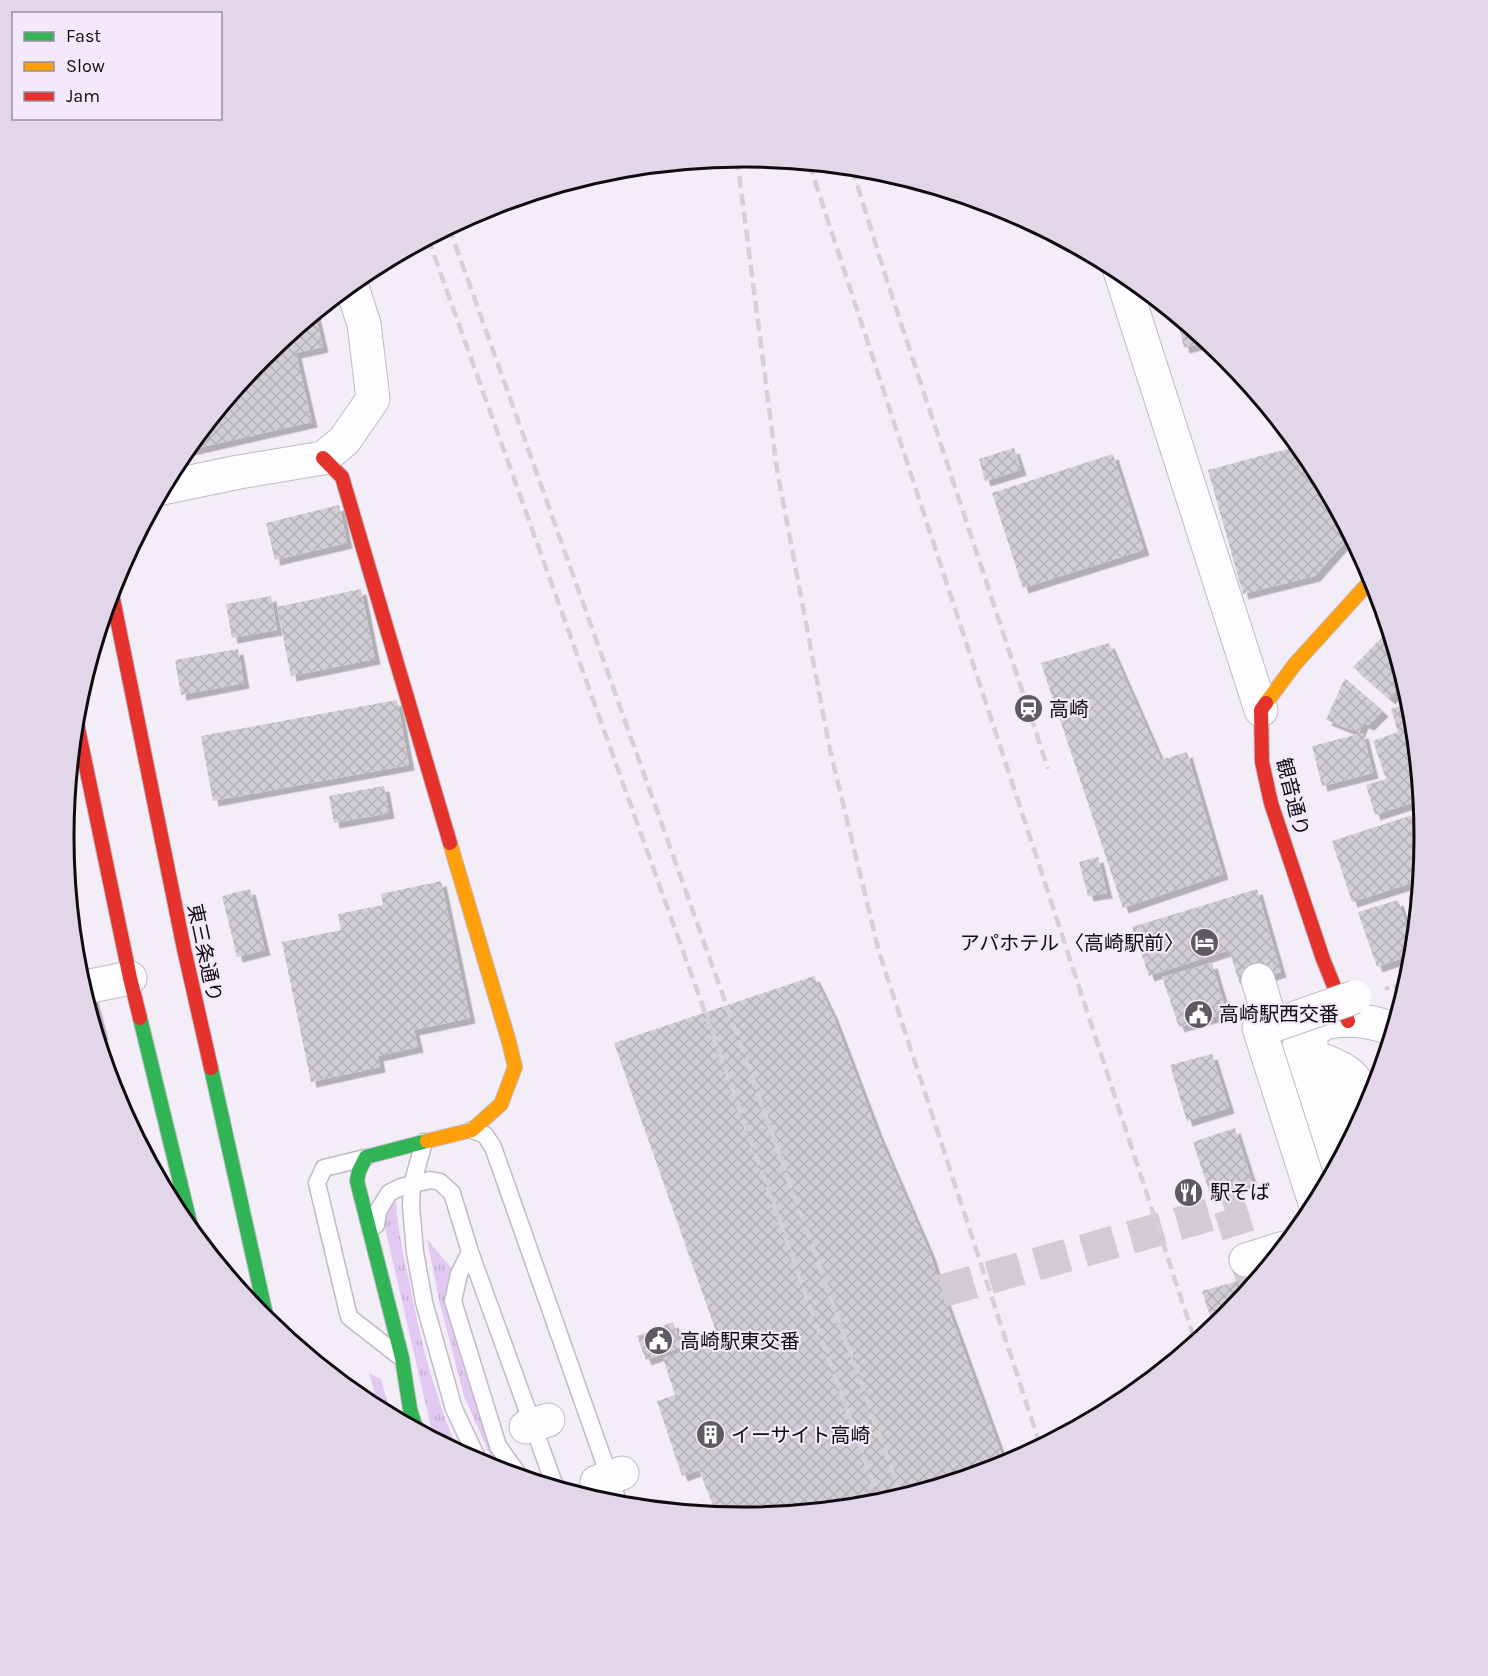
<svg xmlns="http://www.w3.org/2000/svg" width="1488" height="1676" font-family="Karla,'Noto Sans JP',sans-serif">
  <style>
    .grass { fill: url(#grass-tufts) }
    .building { fill: url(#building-cross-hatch); filter: url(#shadow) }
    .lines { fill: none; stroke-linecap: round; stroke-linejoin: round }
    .street-tunnel { stroke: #d1cbd4; stroke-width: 33; stroke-dasharray: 33 16; stroke-linecap: butt }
    .lane-casing { stroke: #c0bbc3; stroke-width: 19 }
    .street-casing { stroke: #c0bbc3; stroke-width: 35 }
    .fast-casing { stroke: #c0bbc3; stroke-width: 16 }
    .slow-casing { stroke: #c0bbc3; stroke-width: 16 }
    .jam-casing { stroke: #c0bbc3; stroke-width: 16 }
    .path { stroke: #d0ced1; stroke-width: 4; stroke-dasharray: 4.5 4.5; stroke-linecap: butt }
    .lane { stroke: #fdfcfe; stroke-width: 16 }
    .street { stroke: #fdfcfe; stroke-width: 33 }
    .fast { stroke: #30b455; stroke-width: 14 }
    .slow { stroke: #ff9f0a; stroke-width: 14 }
    .jam { stroke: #e5322d; stroke-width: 14 }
    .rail { stroke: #d3d1d4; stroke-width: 4.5; stroke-dasharray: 12 6; stroke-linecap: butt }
    .street-bridge-casing { stroke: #c0bbc3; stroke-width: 35; stroke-linecap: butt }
    .street-bridge { stroke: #fdfcfe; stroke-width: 33 }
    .labels { text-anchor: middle; stroke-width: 4.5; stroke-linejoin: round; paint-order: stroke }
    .poi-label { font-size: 20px; fill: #0f0b11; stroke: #f4e9fb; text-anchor: start }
    .street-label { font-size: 20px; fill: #0f0b11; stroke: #f4e9fb }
    .rim { fill: none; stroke: #0f0b11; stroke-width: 3 }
  </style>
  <defs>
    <pattern id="grass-tufts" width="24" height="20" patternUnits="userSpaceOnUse" patternTransform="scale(1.5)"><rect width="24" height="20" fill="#e2c9f1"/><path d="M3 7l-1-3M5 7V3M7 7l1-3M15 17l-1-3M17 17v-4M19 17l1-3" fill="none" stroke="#c1abce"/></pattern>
    <pattern id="building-cross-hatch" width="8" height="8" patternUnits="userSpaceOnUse" patternTransform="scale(1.5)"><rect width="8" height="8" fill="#d2ced5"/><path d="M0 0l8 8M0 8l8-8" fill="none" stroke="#b3b0b6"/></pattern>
    <filter id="shadow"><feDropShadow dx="5.5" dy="5.5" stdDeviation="0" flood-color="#0004"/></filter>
  </defs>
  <rect width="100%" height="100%" fill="#f3edf7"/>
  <path class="grass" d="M396,1199C397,1228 404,1257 410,1286C421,1344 436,1401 460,1455L436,1442L433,1436L386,1232C383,1215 386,1212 396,1199Z
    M427,1239L453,1270C451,1274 448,1279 448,1283C443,1305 453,1331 460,1352C472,1393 483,1437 506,1474L497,1471L464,1396L440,1304Z
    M369,1373L381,1379L392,1418L365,1404L356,1397L375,1393Z"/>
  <path class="building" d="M315,313L323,347L296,353L312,422L185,451L263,356Z
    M1176,316L1208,342L1184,348Z
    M1299,446L1310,460L1351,535L1315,576L1243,594L1208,470Z
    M1014,448L1021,470L985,481L979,459Z
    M1113,454L1144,550L1023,588L992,493Z
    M339,505L347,543L275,560L266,523Z
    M361,589L375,659L291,676L277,607Z
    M271,596L277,630L232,638L226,604Z
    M1389,630L1405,682L1390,699L1353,667Z
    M1109,643L1161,760L1187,752L1223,874L1123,908L1041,663Z
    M238,649L244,683L181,695L175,660Z
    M1345,678L1383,711L1369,725L1363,723L1359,733L1326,720Z
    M397,700L409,765L213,801L201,736Z
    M1411,703L1421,800L1375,815L1366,785L1386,779L1373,741L1398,732L1391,709Z
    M1363,733L1373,773L1322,786L1312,746Z
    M384,786L389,813L334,823L329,796Z
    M1422,812L1425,838L1421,880L1352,902L1332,841Z
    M1098,857L1107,893L1088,896L1079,862Z
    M441,881L470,1018L414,1030L418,1047L378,1056L380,1067L311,1082L282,942L341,930L338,914L383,905L381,894Z
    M250,889L265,950L237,957L222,896Z
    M1257,889L1281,972L1240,985L1229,950L1149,976L1132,927Z
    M1420,893L1417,921L1408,897Z
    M1398,900L1414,949V954L1377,967L1358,912Z
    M1212,963L1227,1013L1179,1027L1162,977Z
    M814,976L833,1015L877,1131L930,1253L942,1291L1006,1466L877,1506L744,1519L717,1516L699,1470L682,1476L657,1401L675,1395L663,1358L719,1340L614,1043Z
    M90,986L103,1034L96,1036L81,988Z
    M1212,1054L1229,1108L1187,1121L1170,1065Z
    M1235,1128L1253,1184L1211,1197L1193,1142Z
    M1263,1274L1225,1320L1214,1329L1202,1291Z
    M673,1322L682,1347L646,1360L637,1336Z"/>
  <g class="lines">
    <path class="street-tunnel" d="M942,1291L1230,1209L1252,1277"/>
    <defs>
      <path id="lane" d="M472,1130L485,1135L493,1147L620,1507
        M424,1142L412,1185L411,1206L415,1252L424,1302L454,1409L481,1466
        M365,1158L324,1168L317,1183L349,1317L399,1356
        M376,1225L378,1211L389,1193L401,1187L430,1180L440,1182L452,1193L470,1252L556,1489
        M470,1252L459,1274L453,1301L498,1446L521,1478"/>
      <path id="street" d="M1120,271L1261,710
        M162,488L239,472L323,458L344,441L373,399L364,324L351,284
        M1258,980L1272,1026
        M81,988L130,978
        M1311,1042L1298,1049L1293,1068L1328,1183
        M1315,1057L1327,1087L1346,1149
        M1368,1108C1356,1072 1349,1071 1315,1057L1310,1046L1312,1031C1317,1028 1323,1023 1329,1022C1350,1018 1374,1021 1394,1030
        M1246,1260L1284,1248
        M526,1427L548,1420
        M597,1482L622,1473"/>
      <path id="fast" d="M140,1018L193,1235
        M211,1068L268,1324
        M417,1432L410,1409L402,1358L357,1181L359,1171L366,1157L427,1141"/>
      <path id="slow" d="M1266,703L1295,664L1373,578
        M427,1141L472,1130L501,1104L515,1067L509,1042L450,843"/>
      <path id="jam" d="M323,458L342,477L450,843
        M111,589L184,949L211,1068
        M1266,703L1261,710L1262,762L1271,803L1323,959L1348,1021
        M75,714L130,978L140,1018"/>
    </defs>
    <use href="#lane" class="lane-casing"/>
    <use href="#street" class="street-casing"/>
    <use href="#fast" class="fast-casing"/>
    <use href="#slow" class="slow-casing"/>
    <use href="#jam" class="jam-casing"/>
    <path class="path" d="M1385,989L1408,983"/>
    <use href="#lane" class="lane"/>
    <use href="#street" class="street"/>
    <use href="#fast" class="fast"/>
    <use href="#slow" class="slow"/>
    <use href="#jam" class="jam"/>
    <path class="rail" d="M737,158L777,470L830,750L879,952L1041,1448
      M809,163L1196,1344
      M852,168L889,287L1048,769
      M449,227L902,1498
      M428,238L881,1505"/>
    <defs>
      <path id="street-bridge" d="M1316,1206L1259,1028L1272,1026L1355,997"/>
    </defs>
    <use href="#street-bridge" class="street-bridge-casing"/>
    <use href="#street-bridge" class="street-bridge"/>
  </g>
  <defs>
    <symbol id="station-disc" viewBox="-11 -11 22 22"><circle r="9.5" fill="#5f5a62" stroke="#f4e9fb"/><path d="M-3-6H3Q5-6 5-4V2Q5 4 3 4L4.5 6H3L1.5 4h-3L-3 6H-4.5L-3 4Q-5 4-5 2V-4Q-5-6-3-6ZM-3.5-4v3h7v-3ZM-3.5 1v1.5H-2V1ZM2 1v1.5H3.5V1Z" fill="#fff"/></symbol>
    <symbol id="hotel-disc" viewBox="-11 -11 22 22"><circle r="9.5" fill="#5f5a62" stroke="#f4e9fb"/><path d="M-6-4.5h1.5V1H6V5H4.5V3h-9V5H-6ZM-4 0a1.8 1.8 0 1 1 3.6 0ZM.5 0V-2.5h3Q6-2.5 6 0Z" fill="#fff"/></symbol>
    <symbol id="civic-disc" viewBox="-11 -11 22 22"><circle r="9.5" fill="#5f5a62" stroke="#f4e9fb"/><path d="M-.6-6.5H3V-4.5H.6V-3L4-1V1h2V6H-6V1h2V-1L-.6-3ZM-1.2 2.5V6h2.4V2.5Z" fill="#fff"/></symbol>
    <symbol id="restaurant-disc" viewBox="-11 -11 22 22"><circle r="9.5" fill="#5f5a62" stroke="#f4e9fb"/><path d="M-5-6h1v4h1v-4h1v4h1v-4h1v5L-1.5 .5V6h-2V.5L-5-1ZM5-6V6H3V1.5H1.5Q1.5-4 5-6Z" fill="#fff"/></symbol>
    <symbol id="building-disc" viewBox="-11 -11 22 22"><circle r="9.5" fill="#5f5a62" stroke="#f4e9fb"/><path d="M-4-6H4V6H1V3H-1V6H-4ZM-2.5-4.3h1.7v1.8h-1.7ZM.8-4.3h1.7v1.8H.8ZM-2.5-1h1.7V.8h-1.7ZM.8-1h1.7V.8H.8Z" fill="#fff"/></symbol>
  </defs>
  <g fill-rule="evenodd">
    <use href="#station-disc" x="1012" y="692" width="33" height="33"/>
    <use href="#hotel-disc" x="1188" y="926" width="33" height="33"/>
    <use href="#civic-disc" x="1182" y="998" width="33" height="33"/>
    <use href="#restaurant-disc" x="1172" y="1176" width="33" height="33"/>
    <use href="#civic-disc" x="642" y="1324" width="33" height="33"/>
    <use href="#building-disc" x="694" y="1418" width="33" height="33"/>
  </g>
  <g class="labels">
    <g class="poi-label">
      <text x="1049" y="716">高崎</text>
      <text x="1184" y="950" text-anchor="end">アパホテル 〈高崎駅前〉</text>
      <text x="1219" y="1021">高崎駅西交番</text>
      <text x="1210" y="1199">駅そば</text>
      <text x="680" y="1348">高崎駅東交番</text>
      <text x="731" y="1442">イーサイト高崎</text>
    </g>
    <g class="street-label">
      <text transform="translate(1293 797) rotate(76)" y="7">観音通り</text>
      <text transform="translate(205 953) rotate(78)" y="7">東三条通り</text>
    </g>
  </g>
  <path d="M0 0H1488V1676H0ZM74 837a670 670 0 1 1 1340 0a670 670 0 1 1-1340 0Z" fill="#e2d7e8" fill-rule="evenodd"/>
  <path class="rim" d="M74 837a670 670 0 1 1 1340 0a670 670 0 1 1-1340 0Z"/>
  <rect x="12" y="12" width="210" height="108" fill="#f4e9fb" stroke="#98909d" stroke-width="1.5"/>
  <rect x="24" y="32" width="30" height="9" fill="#30b455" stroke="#98909d" stroke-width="1.5"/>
  <text x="66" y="42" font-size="18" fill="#0f0b11">Fast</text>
  <rect x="24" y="62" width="30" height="9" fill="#ff9f0a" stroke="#98909d" stroke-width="1.5"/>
  <text x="66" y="72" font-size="18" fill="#0f0b11">Slow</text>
  <rect x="24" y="92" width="30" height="9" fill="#e5322d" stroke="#98909d" stroke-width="1.5"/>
  <text x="66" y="102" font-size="18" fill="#0f0b11">Jam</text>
</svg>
